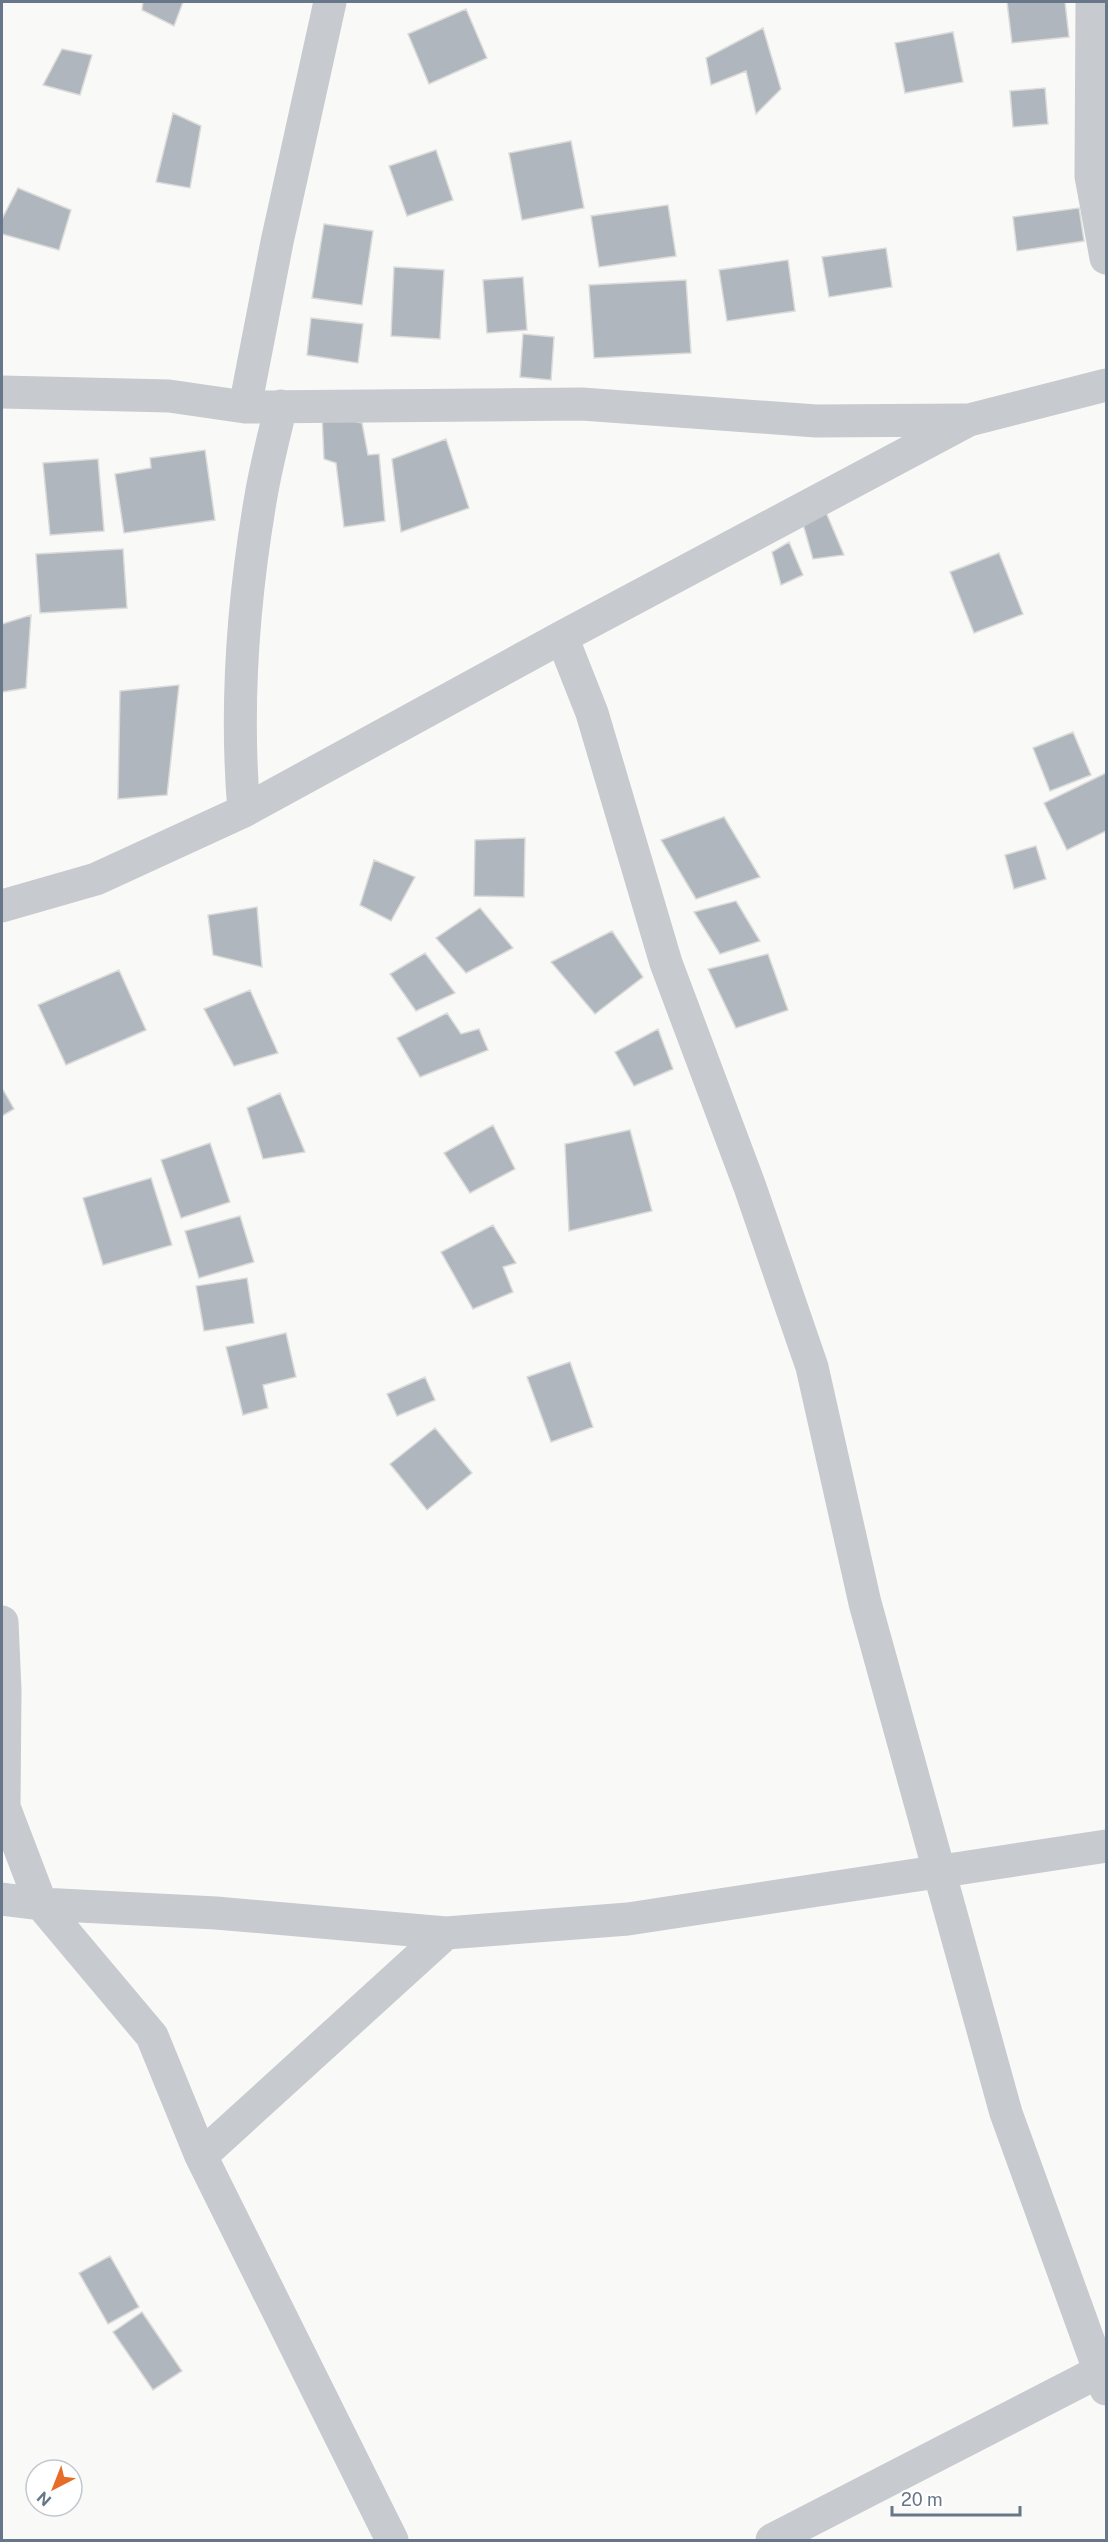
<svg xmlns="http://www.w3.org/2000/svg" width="1108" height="2542" font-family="'Public Sans',sans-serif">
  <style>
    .building { fill: #b0b6bd; stroke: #dbdbd9; stroke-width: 1.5 }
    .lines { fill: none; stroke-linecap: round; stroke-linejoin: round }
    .minor { stroke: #c7cace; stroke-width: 33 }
  </style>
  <rect width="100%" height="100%" fill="#f9f9f7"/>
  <path class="building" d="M143,2H183L174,26L142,10Z
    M1007,2H1065L1069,37L1012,43Z
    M466,9L487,58L429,84L408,34Z
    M763,28L781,89L756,114L746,71L711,85L706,58Z
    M953,32L963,82L905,93L895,43Z
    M62,49L92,55L80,95L43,85Z
    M1045,88L1048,124L1013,127L1010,91Z
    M173,113L201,126L190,188L156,182Z
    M571,141L584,208L522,220L509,153Z
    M436,150L453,200L407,216L389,166Z
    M18,188L71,210L59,250L2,234V219Z
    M668,205L676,256L599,267L591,216Z
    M1079,208L1084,241L1017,251L1013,217Z
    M324,224L373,231L362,305L312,298Z
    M886,248L892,287L829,297L822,257Z
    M788,260L795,311L727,321L719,270Z
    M394,267L444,270L440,339L391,336Z
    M523,277L527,330L487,333L483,280Z
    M686,280L691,353L594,358L589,285Z
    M311,318L363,324L358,363L307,355Z
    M523,334L554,337L551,380L520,377Z
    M322,415L362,423L368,455L379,454L385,521L344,527L336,463L324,459Z
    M446,439L469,508L401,532L392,459Z
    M205,450L215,520L124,533L115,474L151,468L150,458Z
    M98,459L104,531L50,535L43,463Z
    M825,510L844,555L813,559L803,524Z
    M789,542L803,575L781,585L772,552Z
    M123,549L127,608L40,613L36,554Z
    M999,553L1023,614L974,633L950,572Z
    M31,615L26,688L2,692V624Z
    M179,685L167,795L118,799L120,691Z
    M1073,732L1091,775L1050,791L1033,748Z
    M1106,773V831L1067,850L1044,803Z
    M724,817L760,877L696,899L661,840Z
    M525,838L524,897L474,896L475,840Z
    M1036,846L1046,879L1014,889L1005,855Z
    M374,860L415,877L391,921L360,905Z
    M736,901L760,941L720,954L694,912Z
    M257,907L262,967L213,955L208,915Z
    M480,908L513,948L466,973L436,938Z
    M612,931L643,977L595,1014L551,962Z
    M425,953L455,993L416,1011L390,974Z
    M768,954L788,1010L736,1028L708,969Z
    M119,970L146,1030L66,1065L38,1005Z
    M250,990L278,1053L234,1066L204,1009Z
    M447,1013L461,1034L479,1029L488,1050L420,1077L397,1038Z
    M658,1029L673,1069L634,1086L615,1052Z
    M2,1088L14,1109L2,1116Z
    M280,1093L305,1152L263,1159L247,1108Z
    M493,1125L515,1169L470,1193L444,1153Z
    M630,1130L652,1211L569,1231L565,1144Z
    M210,1143L230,1202L181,1218L161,1160Z
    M151,1178L172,1245L103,1265L83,1198Z
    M240,1216L254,1262L199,1278L185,1231Z
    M493,1225L516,1263L503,1267L513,1292L473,1309L441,1252Z
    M247,1278L254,1323L204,1331L196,1286Z
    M286,1333L296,1377L263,1385L268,1408L243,1415L226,1347Z
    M570,1362L593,1427L551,1442L527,1377Z
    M425,1377L435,1400L397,1416L387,1394Z
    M435,1428L472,1473L427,1510L390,1464Z
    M110,2256L139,2307L108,2324L79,2273Z
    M142,2312L182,2371L153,2390L113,2332Z"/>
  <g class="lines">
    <path class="minor" d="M1092,2L1091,176L1106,258
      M2,392L169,396L245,407L582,404L816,421L964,420
      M245,407L277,242L330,2
      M562,637L592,713L666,963L750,1187L812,1367L865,1603L1006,2113L1106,2389
      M244,811C235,706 243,600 261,496C266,466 274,436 281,406
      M2,906L96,879L244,811L562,637L969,420L1106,385
      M2,1622L5,1690L4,1807L41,1904L152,2036L201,2156L392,2540
      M2,1899L41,1904L216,1913L446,1933L628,1919L1106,1846
      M201,2156L446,1933
      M772,2540L1106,2368"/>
  </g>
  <rect width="1108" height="2542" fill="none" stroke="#677688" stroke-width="6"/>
  <g transform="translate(54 2488) rotate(222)"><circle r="28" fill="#ffffff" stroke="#c2c8cf" stroke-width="1.5"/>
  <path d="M0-4.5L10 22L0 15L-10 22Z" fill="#e76c28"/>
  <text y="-9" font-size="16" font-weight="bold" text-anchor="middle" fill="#677688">N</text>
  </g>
  <path d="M892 2506v9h128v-9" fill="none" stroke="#677688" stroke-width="3"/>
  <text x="901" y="2506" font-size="18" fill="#677688" stroke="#ffffff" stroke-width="4.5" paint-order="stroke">20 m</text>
</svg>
